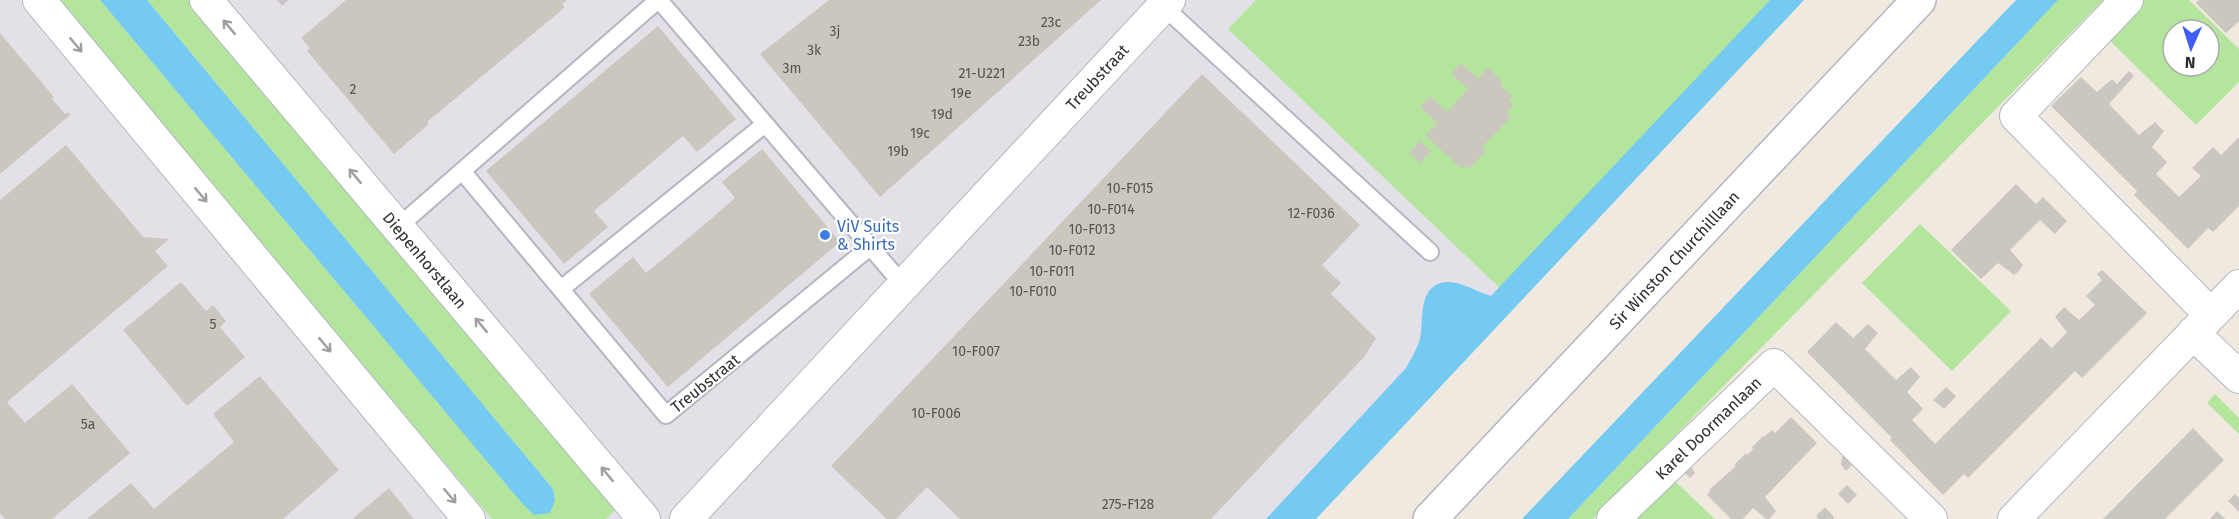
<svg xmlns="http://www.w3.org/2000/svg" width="2239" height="519" font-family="'Fira Sans',sans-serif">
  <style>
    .industrial { fill: #e3e0e8 }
    .green { fill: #b3e59d; fill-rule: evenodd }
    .water { fill: #74caf0 }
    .building { fill: #cbc7be }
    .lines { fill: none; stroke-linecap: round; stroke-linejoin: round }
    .service-casing { stroke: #b3b6c1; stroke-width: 20 }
    .minor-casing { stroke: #b3b6c1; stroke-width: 34 }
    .tertiary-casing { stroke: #b3b6c1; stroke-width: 36 }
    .service { stroke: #fff; stroke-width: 16 }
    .minor { stroke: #fff; stroke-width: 32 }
    .tertiary { stroke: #fff; stroke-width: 33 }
    .oneway { stroke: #a0a0a0 }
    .shop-dot { fill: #3f7fe0; stroke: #fff; stroke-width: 2 }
    .labels { text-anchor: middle; stroke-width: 4.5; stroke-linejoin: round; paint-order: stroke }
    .number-label { font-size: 14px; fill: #545451 }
    .street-label { font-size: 16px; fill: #2d2d2d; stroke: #fff }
    .shop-label { font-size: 16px; fill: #366cbe; stroke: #fff; text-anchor: start }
  </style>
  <rect width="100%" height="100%" fill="#efe9e0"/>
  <path class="industrial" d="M0,0H1782L1294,519H0Z"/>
  <path class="green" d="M56,0H100L520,501L555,500L553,489L147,0H193L617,508L606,519H492Z
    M1256,0H1776L1506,294L1228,29Z
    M2058,0H2103L1593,519H1568Z
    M2143,0H2189L2239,49V82L2196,125L2106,37ZM2173,30H2209V66H2173Z
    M1920,224L2011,311L1952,371L1862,283Z
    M2215,394L2239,418V434L2207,403Z
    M1665,472L1715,519H1618Z"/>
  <path class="water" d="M100,0H147L553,489L555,500L550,513L534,515L520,501Z
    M1770,0H1804L1316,519H1266L1406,368C1411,359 1417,349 1420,339C1424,319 1417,284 1447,282C1461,281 1477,292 1491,296Z
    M2016,0H2058L1568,519H1522Z"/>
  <path class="building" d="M277,0H289L282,6Z
    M346,0H567L562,4L565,7L563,9L427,122L429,124L394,154L307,51L310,48L301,38Z
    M829,0H1101L880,197L760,54Z
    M2199,0H2239V21L2226,33L2196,3Z
    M658,26L736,119L697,152L683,136L594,211L608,227L564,264L486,171Z
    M0,33L54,97L52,99L65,114L68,112L70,115L0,174Z
    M1461,63L1478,79L1488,67L1502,82L1500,85L1512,96L1509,100L1514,105L1506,112L1511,117L1482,147L1486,151L1469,169L1465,165L1462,169L1425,135L1437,123L1420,107L1430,96L1447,112L1468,89L1451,74Z
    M2129,71L2134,76L2109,104L2139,135L2155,122L2164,131L2152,147L2167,162L2156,174L2179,197L2201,176L2192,168L2213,147L2221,155L2239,137V206L2213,232L2208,228L2188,249L2134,195L2137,191L2051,106L2081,77L2097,92L2112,79L2117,84Z
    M1202,74L1360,225L1322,265L1341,283L1331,294L1376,338L1364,357L1211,519H960L927,487L896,519H887L831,466Z
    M1419,141L1431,151L1421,163L1409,153Z
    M66,145L143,237L169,239L155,251L168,266L7,402L25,423L72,384L130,453L52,519H5L0,513V200Z
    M762,149L840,242L668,387L589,294L633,257L646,273L691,236L735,198L722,182Z
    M2016,184L2036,204L2043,197L2067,221L2055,234L2040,220L2010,250L2023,265L2018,272L2014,275L1998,263L1981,279L1951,250Z
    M2102,270L2147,313L2082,378L2075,371L1968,478L1964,474L1943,495L1890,440L1892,438L1807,352L1836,322L1853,338L1868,324L1878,333L1865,349L1896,380L1911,367L1920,377L1907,392L1923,409L1912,420L1935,444L2041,338L2052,348L2067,332L2055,317L2064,307L2079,320L2095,305L2086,296L2102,280L2097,274Z
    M181,282L206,311L213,305L226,321L220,327L245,357L187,406L123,330Z
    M260,376L339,470L283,519H87L131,483L154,509L234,442L213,414Z
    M1946,387L1956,396L1944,409L1933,400Z
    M1791,417L1817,443L1765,497L1776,511L1769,519H1766L1753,508L1743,519H1731L1707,495L1710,491L1709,490L1736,466L1734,465L1746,453L1747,455L1753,449L1752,447L1763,436L1764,437L1772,430L1775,433Z
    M2193,428L2224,460L2165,519H2103Z
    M1846,453L1855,462L1846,471L1841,465L1842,457Z
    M1689,463L1695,473L1690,478L1679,467Z
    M1847,485L1857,495L1848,504L1838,494Z
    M389,488L414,519H352Z
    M2235,494L2239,498V512L2228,501Z
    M1825,507L1834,517L1833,519H1819L1816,516Z
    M2217,511L2225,519H2210Z"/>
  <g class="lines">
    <defs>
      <path id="service" d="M659,0L904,286
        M1163,6L1430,252
        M462,171L666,415L871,246
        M398,227L658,0
        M561,289L765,124"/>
      <path id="minor" d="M39,0L469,519
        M206,0L644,519
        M2127,0L2016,116L2211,315
        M2193,333L2239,377
        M686,519L1169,0
        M1613,519L1774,365L1931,519
        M2014,519L2239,286"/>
      <path id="tertiary" d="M1430,519L1919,0"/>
    </defs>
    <use href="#service" class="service-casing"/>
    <use href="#minor" class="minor-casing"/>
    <use href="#tertiary" class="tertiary-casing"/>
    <use href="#service" class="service"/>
    <use href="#minor" class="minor"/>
    <use href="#tertiary" class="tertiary"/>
  </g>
  <defs><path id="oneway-shaft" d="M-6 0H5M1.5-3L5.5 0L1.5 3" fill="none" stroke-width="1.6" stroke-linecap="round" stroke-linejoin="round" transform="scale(1.5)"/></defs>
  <g class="oneway">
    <use href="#oneway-shaft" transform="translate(229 27) rotate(-130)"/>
    <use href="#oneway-shaft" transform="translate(76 45) rotate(50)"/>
    <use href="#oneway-shaft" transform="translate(355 176) rotate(-130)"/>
    <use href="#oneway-shaft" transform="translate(201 195) rotate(50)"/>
    <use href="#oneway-shaft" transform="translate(481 325) rotate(-130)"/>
    <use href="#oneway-shaft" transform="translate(325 345) rotate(50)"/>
    <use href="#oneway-shaft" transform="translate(607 474) rotate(-130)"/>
    <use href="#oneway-shaft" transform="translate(450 496) rotate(50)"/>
  </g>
  <circle class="shop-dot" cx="825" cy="235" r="6"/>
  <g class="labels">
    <g class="number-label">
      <text x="1051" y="27">23c</text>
      <text x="835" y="36">3j</text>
      <text x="1029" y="46">23b</text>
      <text x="814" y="55">3k</text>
      <text x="792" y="73">3m</text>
      <text x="982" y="78">21-U221</text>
      <text x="353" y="94">2</text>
      <text x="961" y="98">19e</text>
      <text x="942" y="119">19d</text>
      <text x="920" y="138">19c</text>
      <text x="898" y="156">19b</text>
      <text x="1130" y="193">10-F015</text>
      <text x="1111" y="214">10-F014</text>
      <text x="1311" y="218">12-F036</text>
      <text x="1092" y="234">10-F013</text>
      <text x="1072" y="255">10-F012</text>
      <text x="1052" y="276">10-F011</text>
      <text x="1033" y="296">10-F010</text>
      <text x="213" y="329">5</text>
      <text x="976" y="356">10-F007</text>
      <text x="936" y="418">10-F006</text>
      <text x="88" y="429">5a</text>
      <text x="1128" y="509">275-F128</text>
    </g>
    <g class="street-label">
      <text transform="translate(1097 77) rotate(-47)" y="6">Treubstraat</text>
      <text transform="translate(425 260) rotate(50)" y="6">Diepenhorstlaan</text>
      <text transform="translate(1674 260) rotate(-47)" y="6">Sir Winston Churchilllaan</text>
      <text transform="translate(705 383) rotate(-39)" y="6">Treubstraat</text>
      <text transform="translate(1708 428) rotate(-44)" y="6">Karel Doormanlaan</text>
    </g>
    <g class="shop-label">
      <text x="837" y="232">ViV Suits<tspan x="837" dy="18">&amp; Shirts</tspan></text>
    </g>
  </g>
  <g transform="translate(2191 48) rotate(183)"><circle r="28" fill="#ffffff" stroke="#ababab" stroke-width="1.5"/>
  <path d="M0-4.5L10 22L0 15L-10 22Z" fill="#405cfb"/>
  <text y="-9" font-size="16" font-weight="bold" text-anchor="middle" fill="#2d2d2d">N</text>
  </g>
</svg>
